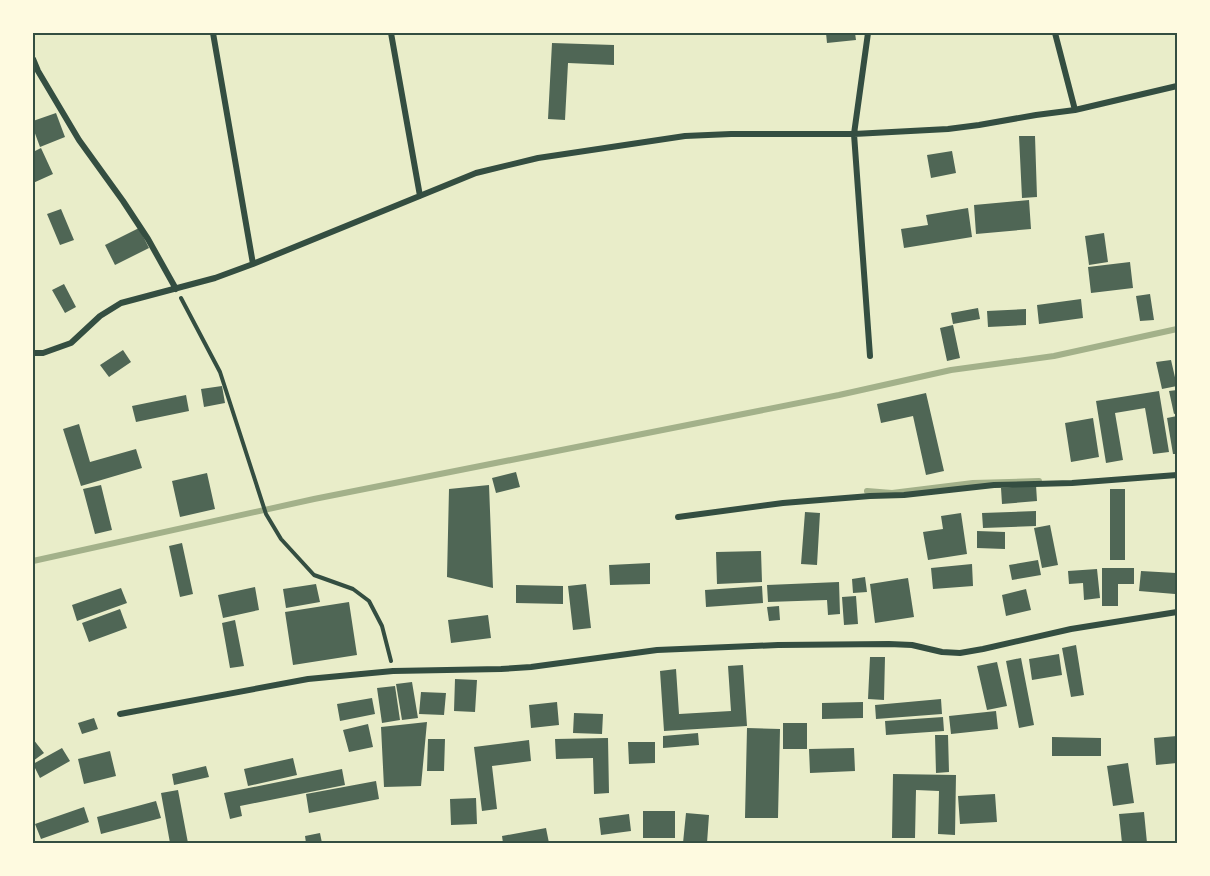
<svg xmlns="http://www.w3.org/2000/svg" width="1210" height="876" font-family="Ubuntu,sans-serif">
  <style>
    .lines { fill: none; stroke-linecap: round; stroke-linejoin: round }
    .stream { stroke: #a3b18a; stroke-width: 6 }
    .building { fill: #4f6655 }
    .path { stroke: #344e41; stroke-width: 4 }
    .minor { stroke: #344e41; stroke-width: 6 }
    .neatline { fill: none; stroke: #344e41; stroke-width: 2 }
  </style>
  <rect width="100%" height="100%" fill="#e9edc9"/>
  <g class="lines">
    <path class="stream" d="M867,491L892,493L973,483L1039,481
      M33,561L314,499L839,395L951,370L1054,356L1177,329"/>
  </g>
  <path class="building" d="M826,33H855L856,40L827,43Z
    M552,43L614,45V65L568,63L565,120L548,119Z
    M56,113L65,137L40,147L33,128V121Z
    M1019,136H1035L1037,197L1022,198Z
    M41,148L53,174L33,183V152Z
    M952,151L956,173L931,178L927,155Z
    M1029,200L1031,229L976,234L974,205Z
    M968,208L972,237L904,248L901,229L928,225L926,215Z
    M61,209L74,240L60,245L47,214Z
    M139,228L149,248L115,265L105,245Z
    M1104,233L1108,262L1089,265L1085,236Z
    M1130,262L1133,288L1091,293L1088,267Z
    M64,284L76,307L65,313L52,290Z
    M1150,294L1154,320L1140,321L1136,296Z
    M1081,299L1083,318L1039,324L1037,305Z
    M978,308L980,319L953,324L951,313Z
    M1026,309V325L988,327L987,311Z
    M953,325L960,358L947,361L940,328Z
    M123,350L131,362L109,377L100,365Z
    M1171,360L1177,386L1162,389L1156,362Z
    M222,386L225,403L204,407L201,389Z
    M1177,390V413L1174,414L1169,391Z
    M1159,391L1169,452L1153,454L1145,408L1115,413L1123,460L1106,463L1096,401Z
    M926,393L944,471L926,475L913,416L881,423L877,404Z
    M186,395L189,411L136,422L132,406Z
    M1177,416V454H1173L1167,418Z
    M1093,418L1099,457L1071,462L1065,423Z
    M79,424L90,462L136,449L142,468L81,486L63,429Z
    M516,472L520,487L496,493L492,478Z
    M207,473L215,509L180,517L172,481Z
    M101,485L112,530L95,534L83,489Z
    M489,485L493,588L447,577L449,489Z
    M1036,485L1037,501L1002,504L1001,488Z
    M1110,489H1125V560H1110Z
    M1036,511V526L983,528L982,513Z
    M805,512L820,513L817,565L801,564Z
    M961,513L967,554L928,560L923,532L943,529L941,516Z
    M1050,525L1058,565L1042,568L1034,528Z
    M977,531L1005,532V549L977,548Z
    M182,543L193,594L180,597L169,546Z
    M761,551L762,582L717,584L716,552Z
    M1038,560L1041,575L1012,580L1009,565Z
    M650,563V584L610,585L609,565Z
    M972,564L973,586L933,589L931,568Z
    M1102,568H1134V584H1118V606H1102Z
    M1097,569L1100,598L1084,600L1083,583L1069,584L1068,571Z
    M1141,571L1176,573L1175,594L1139,591Z
    M865,577L867,592L853,593L852,579Z
    M908,578L914,617L875,623L870,584Z
    M839,582L840,614L828,615L827,600L768,602L767,585Z
    M316,584L320,602L286,608L283,589Z
    M586,584L591,628L573,630L568,586Z
    M516,585L563,586V604L516,603Z
    M762,586L763,603L706,607L705,590Z
    M255,587L259,610L223,618L218,595Z
    M121,588L127,603L77,621L72,605Z
    M1026,589L1031,610L1006,616L1002,595Z
    M856,596L858,624L844,625L842,597Z
    M349,602L357,655L293,665L285,612Z
    M779,606L780,620L769,621L767,607Z
    M120,609L127,628L89,642L82,623Z
    M488,615L491,638L451,643L448,620Z
    M235,620L244,666L230,668L222,623Z
    M1076,645L1084,695L1071,697L1062,648Z
    M1059,654L1062,675L1032,680L1029,659Z
    M870,657H885L884,700L868,699Z
    M1021,658L1034,725L1019,728L1006,661Z
    M997,662L1007,706L987,710L977,666Z
    M743,665L747,726L664,731L660,671L676,669L679,714L731,711L728,666Z
    M455,679L477,680L475,712L454,711Z
    M412,682L418,718L402,720L396,684Z
    M395,686L400,720L382,723L377,688Z
    M421,692L446,693L444,715L419,714Z
    M372,698L375,714L340,721L337,704Z
    M941,699L942,714L876,719L875,705Z
    M557,702L559,725L531,728L529,705Z
    M863,702V718L822,719V703Z
    M996,711L998,729L951,734L949,716Z
    M574,713L603,714L602,734L573,733Z
    M943,717L944,731L886,735L885,721Z
    M94,718L98,729L82,734L78,723Z
    M427,722L421,786L384,787L381,727Z
    M783,723H807V749H783Z
    M368,724L373,747L349,752L343,730Z
    M747,728L780,729L778,818H745Z
    M698,733L699,745L663,748V736Z
    M935,735H948L949,772L936,773Z
    M1177,736V763L1156,765L1154,738Z
    M1052,737L1101,738V756H1052Z
    M608,738L609,793L594,794L593,758L556,759L555,739Z
    M33,739L44,753L33,761Z
    M428,739H445L444,771H427Z
    M529,740L531,761L492,766L497,809L482,811L474,747Z
    M628,742H655V763L629,764Z
    M62,748L70,761L40,778L33,764Z
    M854,748L855,771L810,773L809,749Z
    M110,751L116,776L84,784L78,759Z
    M293,758L297,775L248,786L244,769Z
    M1128,763L1134,803L1113,806L1107,766Z
    M206,766L209,777L174,785L172,774Z
    M342,769L345,785L240,806L242,816L230,819L224,793Z
    M893,774L956,775L955,835L938,834L939,791L916,790L915,838H892Z
    M376,781L379,799L309,813L306,794Z
    M178,790L188,843H170L161,793Z
    M995,794L997,822L960,824L958,796Z
    M476,798L477,824L451,825L450,799Z
    M156,801L161,818L101,834L97,817Z
    M84,807L89,822L41,839L35,824Z
    M643,811H675V838H643Z
    M1144,812L1147,843H1122L1119,814Z
    M686,813L709,815L707,843H683Z
    M629,814L631,831L601,835L599,818Z
    M546,828L549,843H503L502,836Z
    M320,833L322,843H306L305,836Z"/>
  <g class="lines">
    <path class="path" d="M181,298L220,372L266,514L281,539L314,575L353,589L369,601L382,626L391,661"/>
    <path class="minor" d="M213,33L253,264
      M391,33L420,196
      M868,33L854,134L870,356
      M1055,33L1075,110
      M33,59L38,71L79,140L123,201L148,239L176,289
      M33,353H43L71,343L100,316L121,303L215,278L253,264L476,173L538,158L685,136L731,134H854L948,129L979,125L1036,115L1075,110L1177,86
      M678,517L783,503L870,496L904,495L994,485L1072,483L1177,475
      M120,714L308,679L393,671L501,669L531,667L657,650L778,645L889,644L912,645L942,652L960,653L983,649L1071,629L1177,612"/>
  </g>
  <rect width="1210" height="876" fill="none" stroke="#fefae0" stroke-width="69"/>
  <rect x="34" y="34" width="1142" height="808" class="neatline"/>
</svg>
